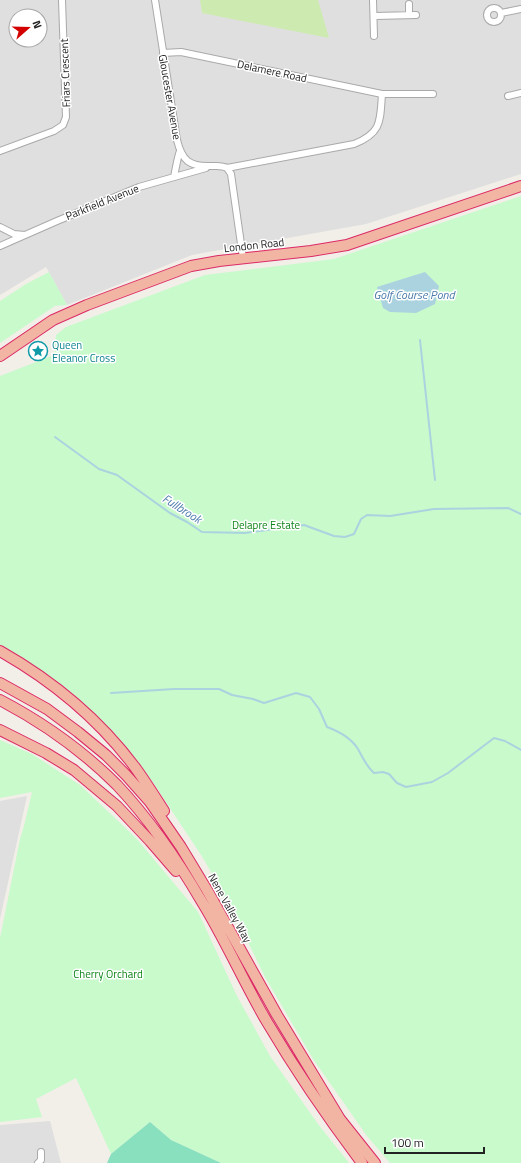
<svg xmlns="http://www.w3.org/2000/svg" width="521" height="1163" font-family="'Titillium Web',sans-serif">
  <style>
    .residential { fill: #e0dfdf; fill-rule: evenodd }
    .grass { fill: #cdebb0 }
    .park { fill: #c8facc }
    .pitch { fill: #88e0be }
    .water { fill: #aad3df }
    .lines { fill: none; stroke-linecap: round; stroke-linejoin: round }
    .stream { stroke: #aad3df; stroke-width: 2 }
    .minor-casing { stroke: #a9a9a9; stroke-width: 8 }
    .trunk-casing { stroke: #dc2a67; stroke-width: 12 }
    .minor { stroke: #fff; stroke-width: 6 }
    .trunk { stroke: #f2b4a3; stroke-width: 10 }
    .labels { text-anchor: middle; stroke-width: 3; stroke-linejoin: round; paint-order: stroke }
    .street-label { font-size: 11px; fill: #222; stroke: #fff }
    .culture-label { font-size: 11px; fill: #0d838f; stroke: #fff; text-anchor: start }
    .park-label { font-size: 11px; fill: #0c8416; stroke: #fff }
    .water-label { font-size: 12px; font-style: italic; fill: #4a7aab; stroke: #fff }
  </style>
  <rect width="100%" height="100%" fill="#f2efe9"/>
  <path class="residential" d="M0,0H521V174L366,224L192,255L67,305L46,267L0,295ZM16,16H40V40H16Z
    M27,796L0,919V801Z
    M50,1121L61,1163H0V1125Z"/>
  <path class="grass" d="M200,0H318L329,38L202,13Z"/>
  <path class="park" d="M521,196V1163H390L367,1136L313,1059L265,977L233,911L203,858L154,784L138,762L97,717L73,694L0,645V376L54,355L56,335L66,327L205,275L334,259Z
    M49,272L67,305L55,306L0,343V301L26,284Z
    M0,740L32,754L80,785L136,838L198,912L237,996L270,1056L318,1124L349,1163H221L171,1140L150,1122L111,1154L76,1078L36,1099L42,1117L0,1122V938L20,839L24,826L32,792L0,798Z"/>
  <path class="pitch" d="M150,1122L171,1140L221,1163H107L111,1154Z"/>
  <path class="water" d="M425,272L439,286L435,304L416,313L390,312L383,308L377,287Z"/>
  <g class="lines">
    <path class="stream" d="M420,340L435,480
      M55,437L99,469L117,475L170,513L187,522L202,532L245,533L304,525L334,536L345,537L354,534L361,519L367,515L390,516L434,509L508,508L521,514
      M111,693L174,689H219L232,695L253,699L264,703L296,693L310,697L319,709L327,727C338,731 351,738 358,749C363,758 366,766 374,773L383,772L389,774L397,783L406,787L432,782L448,773L494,738L505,741L521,750"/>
    <defs>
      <path id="minor" d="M155,0L177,140C182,161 190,167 211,166C217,166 222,165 227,168L354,144C382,133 380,121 382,94
        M373,0L374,36
        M487 15a7 7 0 1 1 14 0a7 7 0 1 1-14 0Z
        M501,13L521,9
        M409,15V4
        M375,16L416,15
        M163,53L181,52L382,94H433
        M508,96L521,93
        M0,151L54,131L63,125L66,117L62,0
        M227,168L231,174L243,258
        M174,177C175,172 178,155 180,151
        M0,227L14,234L25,235
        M0,246L57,221L139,187L206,168
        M38,1163L41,1160V1152"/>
      <path id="trunk" d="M0,356L53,320L87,305L191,266L219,261L311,251L347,245L521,186
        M0,651C53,681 101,721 137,770C147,784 155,797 164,811
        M0,683L47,709L78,732L106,755L126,775L150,802L181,847L207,890L277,1015L340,1119L375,1163
        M0,700C42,722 83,751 117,785C150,820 178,861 202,902C226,941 244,983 267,1022C296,1071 328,1118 362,1163
        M0,730L46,753L74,770L117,806L150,841L176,871"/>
    </defs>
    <use href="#minor" class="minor-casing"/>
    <use href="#trunk" class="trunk-casing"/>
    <use href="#minor" class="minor"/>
    <use href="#trunk" class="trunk"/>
  </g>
  <defs>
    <symbol id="sight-ring" viewBox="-11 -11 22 22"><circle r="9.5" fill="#fff" stroke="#0f9aa8" stroke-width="1.5"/><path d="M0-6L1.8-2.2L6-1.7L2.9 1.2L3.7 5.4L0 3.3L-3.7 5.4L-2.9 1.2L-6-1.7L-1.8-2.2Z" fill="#0f9aa8"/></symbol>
  </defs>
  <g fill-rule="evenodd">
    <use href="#sight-ring" x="27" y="340" width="22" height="22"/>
  </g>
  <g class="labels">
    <g class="street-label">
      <text transform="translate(272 71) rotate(12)" y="4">Delamere Road</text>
      <text transform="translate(65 73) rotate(-92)" y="4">Friars Crescent</text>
      <text transform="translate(170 97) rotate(80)" y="4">Gloucester Avenue</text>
      <text transform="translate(102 202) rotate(-22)" y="4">Parkfield Avenue</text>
      <text transform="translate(254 245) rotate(-6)" y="4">London Road</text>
      <text transform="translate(230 908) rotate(61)" y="4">Nene Valley Way</text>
    </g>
    <g class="culture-label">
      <text x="52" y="349">Queen<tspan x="52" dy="13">Eleanor Cross</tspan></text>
    </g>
    <g class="park-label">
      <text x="266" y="529">Delapre Estate</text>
      <text x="108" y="978">Cherry Orchard</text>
    </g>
    <g class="water-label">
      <text x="414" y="299">Golf Course Pond</text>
      <text transform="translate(182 509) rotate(32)" y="4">Fullbrook</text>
    </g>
  </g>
  <g transform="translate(28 28) rotate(70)"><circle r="19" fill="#ffffff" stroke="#a7a7a7"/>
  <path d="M0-3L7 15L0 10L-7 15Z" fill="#d40000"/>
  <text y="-6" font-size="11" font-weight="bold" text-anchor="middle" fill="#222222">N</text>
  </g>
  <path d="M385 1147v6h99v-6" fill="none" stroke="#222222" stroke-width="2"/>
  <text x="391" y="1147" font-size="12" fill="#222222" stroke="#ffffff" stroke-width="3" paint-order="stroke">100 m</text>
</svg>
